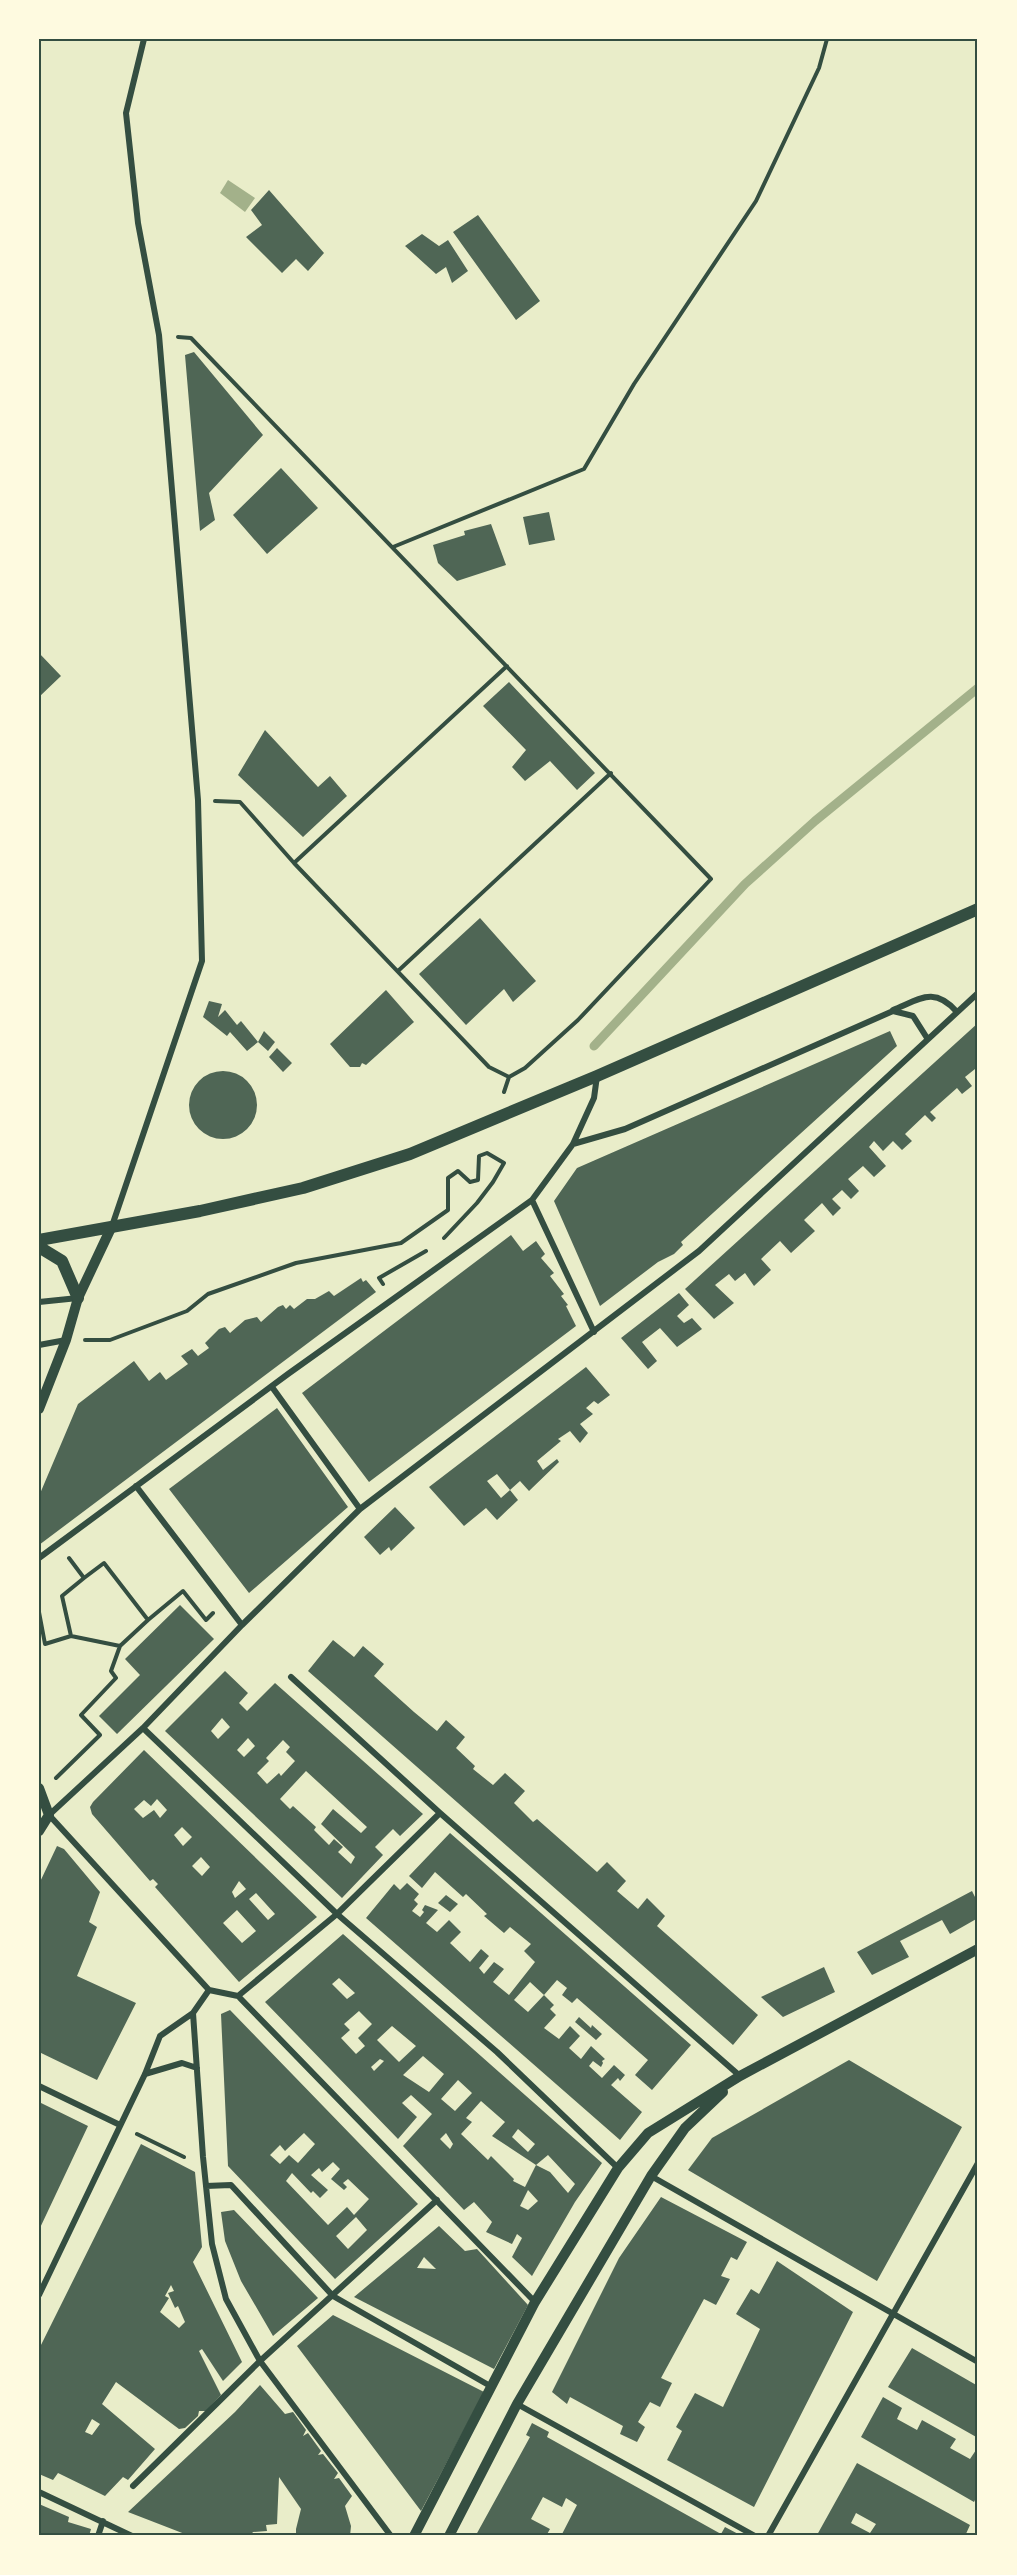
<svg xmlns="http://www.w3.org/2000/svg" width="1017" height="2575" font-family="Rubik,sans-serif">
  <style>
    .water { fill: #a3b18a }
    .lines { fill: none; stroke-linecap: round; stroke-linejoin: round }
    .stream { stroke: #a3b18a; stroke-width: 9 }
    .building { fill: #4f6655; fill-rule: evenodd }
    .path { stroke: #344e41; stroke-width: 4 }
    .minor { stroke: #344e41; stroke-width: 6 }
    .tertiary { stroke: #344e41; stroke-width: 10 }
    .secondary { stroke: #344e41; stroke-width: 12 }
    .neatline { fill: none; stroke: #344e41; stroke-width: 2 }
  </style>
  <rect width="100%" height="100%" fill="#e9edc9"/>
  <path class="water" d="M228,180L255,198L245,212L220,193Z"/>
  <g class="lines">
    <path class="stream" d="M594,1046L745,884L815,821L978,688"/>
  </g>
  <path class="building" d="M269,190L324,253L308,271L296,259L282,273L246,237L262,225L251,210Z
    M478,215L540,301L516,320L453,232Z
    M422,234L439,246L448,240L468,271L452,283L446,267L436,274L405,246Z
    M194,352L263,435L209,493L215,520L200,531L185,355Z
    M281,468L318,508L267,554L233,515Z
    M549,512L555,540L529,545L523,517Z
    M491,524L506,565L457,581L438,563L433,545L465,535L464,531Z
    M39,653L61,676L39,697Z
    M509,682L595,773L577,790L550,761L525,781L512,767L526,750L483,706Z
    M265,730L318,787L330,776L347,796L303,837L238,775Z
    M480,918L536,981L513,1002L504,989L466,1025L419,974Z
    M386,990L414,1022L366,1065L362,1063L360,1067H350L330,1044Z
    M209,1001L222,1004L218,1017L225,1010L237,1025L241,1021L258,1042L247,1051L230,1032L227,1036L203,1017Z
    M978,1023V1073L975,1069L965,1077L972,1086L962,1094L957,1088L930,1112L936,1118L932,1122L925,1115L905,1134L912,1141L902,1150L893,1141L883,1151L874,1141L869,1147L886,1166L874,1177L863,1166L848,1179L859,1191L851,1199L842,1190L832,1199L841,1208L833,1216L822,1203L804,1220L815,1231L791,1253L780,1241L761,1259L771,1270L754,1286L745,1273L735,1281L729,1274L715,1285L734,1303L714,1319L685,1289Z
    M264,1031L275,1042L268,1051L258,1042Z
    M890,1031L897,1046L681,1242L683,1245L674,1254L658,1262L600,1306L554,1201L577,1168Z
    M277,1048L292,1063L283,1072L269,1057Z
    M189 1105a34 34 0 1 1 68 0a34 34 0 1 1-68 0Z
    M511,1235L523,1251L536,1241L545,1254L541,1258L554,1273L550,1276L564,1294L561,1296L568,1305L566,1306L576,1326L369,1482L302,1393Z
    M361,1278L363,1282L366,1280L376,1292L39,1545V1496L78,1404L134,1361L149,1381L160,1372L166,1380L188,1364L181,1356L192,1349L198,1356L209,1348L205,1343L219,1329L225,1327L230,1333L245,1320L257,1317L261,1322L278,1307L283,1305L286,1309L290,1305L294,1309L307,1299H315L329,1291L334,1296Z
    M679,1293L689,1305L677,1316L684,1323L692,1318L702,1329L677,1347L660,1328L642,1342L657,1361L648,1369L621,1338Z
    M586,1367L610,1395L598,1404L594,1401L586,1408L593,1414L580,1424L588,1433L580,1443L570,1431L558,1439L561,1441L537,1461L543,1470L557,1459L559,1462L529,1491L520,1481L510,1490L497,1474L487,1481L501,1498L510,1490L518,1500L497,1520L486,1508L464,1526L429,1487Z
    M277,1408L348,1507L249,1593L169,1489Z
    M395,1507L415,1528L391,1551L389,1547L380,1555L364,1537Z
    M180,1605L214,1639L117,1734L99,1716L140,1675L125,1659Z
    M333,1640L354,1657L363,1646L384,1664L374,1676L414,1712L437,1731L446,1720L465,1737L456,1748L475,1766L473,1769L493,1785L505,1773L525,1791L514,1803L533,1822L537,1819L597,1872L607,1862L626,1881L617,1891L638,1909L647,1898L665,1916L657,1926L758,2015L733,2045L308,1671Z
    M225,1671L248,1693L239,1703L247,1711L275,1683L423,1814L400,1836L393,1829L375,1847L383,1855L342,1898L165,1731ZM222,1718L230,1727L218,1739L211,1731ZM248,1738L255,1746L244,1757L237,1750ZM283,1740L290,1747L286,1752L295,1761L281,1776L279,1773L267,1784L257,1773L269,1761L266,1758ZM306,1771L367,1827L361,1833L333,1809L321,1824L355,1857L351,1864L338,1852L343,1847L334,1839L329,1845L314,1830L316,1827L293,1806L290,1809L280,1799Z
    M144,1750L317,1917L239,1982L155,1887L158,1884L153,1879L150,1881L92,1814L90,1807L93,1802ZM157,1799L167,1810L160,1818L154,1810L143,1818L134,1809L144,1800L151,1806ZM182,1827L192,1837L183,1846L174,1835ZM201,1857L210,1867L202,1876L192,1866ZM239,1881L246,1889L235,1898L232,1892ZM256,1893L275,1914L268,1920L249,1899ZM237,1910L256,1931L242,1943L223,1923Z
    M450,1833L691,2045L652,2090L635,2075L648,2060L577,1998L572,2003L562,1995L567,1988L557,1980L544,1995L530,1982L514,2000L528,2012L544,1995L554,2005L550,2009L556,2015L544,2028L559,2039L570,2026L580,2036L569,2048L581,2059L591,2046L605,2059L602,2061L603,2063L601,2067L593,2061L589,2066L602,2078L614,2065L625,2075L620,2081L618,2078L611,2085L642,2112L620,2140L366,1918L394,1884L400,1890L407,1883L419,1894L414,1900L418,1904L412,1911L420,1917L424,1912L422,1910L425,1905L438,1910L426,1923L437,1932L449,1920L461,1932L450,1943L470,1962L481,1949L489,1956L479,1968L484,1974L494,1962L504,1969L493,1982L509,1995L535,1962L524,1951L531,1944L510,1927L504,1933L484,1916L487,1914L466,1894L463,1897L435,1872L422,1888L409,1876Z
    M57,1846L64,1849L100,1892L89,1922L97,1927L77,1976L136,2003L97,2080L39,2052V1884Z
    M972,1891L978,1903V1918L950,1934L942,1920L900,1941L909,1957L872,1975L857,1952Z
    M446,1895L458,1904L450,1912L438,1903Z
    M343,1934L602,2163L575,2202L532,2276L512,2257L522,2238L517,2234L512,2244L486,2232L492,2222L474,2202L464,2210L403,2146L432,2114L411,2095L402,2103L417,2117L398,2139L265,2002ZM339,1978L355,1993L347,1999L332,1984ZM359,2011L372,2024L358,2038L365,2046L356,2054L341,2038L350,2030L344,2024ZM392,2026L416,2046L399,2062L377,2040ZM423,2056L444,2074L429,2092L403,2075ZM380,2059L384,2061L374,2071L371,2067ZM458,2080L472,2093L455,2111L441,2099ZM481,2101L505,2122L492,2136L536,2165L525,2187L513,2181L514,2179L491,2156L488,2160L461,2134L472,2122L466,2118ZM518,2129L535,2144L528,2152L512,2137ZM446,2133L453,2144L450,2149L440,2139ZM548,2155L575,2184L568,2193L550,2172L536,2165ZM528,2190L538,2201L528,2210L520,2206Z
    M824,1967L835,1992L783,2017L761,1997Z
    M230,2010L418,2204L335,2279L228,2166L221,2014ZM304,2133L315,2144L298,2163L289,2155L280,2164L270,2155L280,2145L285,2151ZM333,2162L340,2169L331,2179L344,2190L347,2187L343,2183L348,2179L369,2199L354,2215L347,2207L328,2225L286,2181L292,2173L311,2193L313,2191L320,2198L328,2190L311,2175L319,2168L322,2172ZM356,2217L367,2230L348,2249L336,2236Z
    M579,2017L591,2028L592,2025L602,2034L596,2040L575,2022Z
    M849,2060L962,2127L877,2281L688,2170L712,2138Z
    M39,2102L88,2126L39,2230Z
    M141,2144L195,2172L202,2247L193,2262L242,2362L223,2381L202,2349L199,2351L221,2395L206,2411H199L198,2416L185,2428L179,2429L116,2382L102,2404L155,2449L128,2480L123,2477L105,2496L58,2473L53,2480L39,2474V2349ZM171,2285L174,2291L168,2293L175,2308L178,2306L185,2322L179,2328L160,2312L169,2298L165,2296ZM92,2419L100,2424L92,2435L85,2432Z
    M661,2197L747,2242L737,2260L731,2257L721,2276L730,2279L716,2305L704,2299L661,2378L672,2383L660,2407L650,2402L638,2422L645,2427L637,2442L620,2434L623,2426L570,2397L567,2404L552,2392L619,2258Z
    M234,2210L318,2298L273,2336L241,2281L225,2241L221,2212Z
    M439,2226L465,2251L477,2249L528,2305L494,2369L354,2297ZM424,2257L436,2269L417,2268Z
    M777,2261L853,2312L754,2507L667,2460L682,2431L676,2427L695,2393L723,2407L760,2329L736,2314L751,2289L759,2294Z
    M333,2315L484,2392L421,2511L297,2346Z
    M912,2348L978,2386V2438L888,2387Z
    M260,2385L285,2414L293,2412L306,2430L303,2436L308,2433L321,2451L318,2455L323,2454L338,2473L334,2479L339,2478L352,2496L345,2506L351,2526L350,2536H296V2529L301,2509L279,2477L277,2524L266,2525L267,2531L253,2532L250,2536H190L128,2512L235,2412Z
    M883,2397L902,2408L897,2419L917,2430L922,2420L956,2439L950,2448L970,2459L976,2450L978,2451V2494L974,2502L861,2437Z
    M532,2423L549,2432L547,2437L721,2534L725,2527L742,2536H561L577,2505L566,2498L562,2507L543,2497L531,2519L550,2529L546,2536H471L473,2533L476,2535L530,2437L526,2435Z
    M857,2463L970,2525L965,2536L817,2535ZM856,2513L876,2524L870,2533L851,2523Z
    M39,2504L69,2517L68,2522L91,2529L89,2536H39Z"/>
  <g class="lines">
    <path class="path" d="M178,337L191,338L711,879L578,1020L525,1068L509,1077L504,1092
      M393,547L584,469L634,384L756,201L819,68L827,39
      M215,801L240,802L294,863L489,1067L509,1077
      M294,863L507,666
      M398,971L611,773
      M383,1284L379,1278L426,1251
      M85,1340H110L187,1311L208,1294L296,1263L401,1243L448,1210V1178L458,1171L470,1182L478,1180L479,1156L487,1153L504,1163L493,1182L477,1203L444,1238
      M69,1558L84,1578L104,1563L148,1620L183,1591L206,1620L213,1613
      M84,1578L62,1596L71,1636L120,1646L148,1620
      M39,1612L45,1644L71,1636
      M56,1778L100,1735L81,1715L116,1678L111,1671L120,1646
      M137,2134L184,2157"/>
    <path class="minor" d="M893,1010C920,999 934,986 957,1012
      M573,1144L625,1129L893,1011L913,1016L927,1038
      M532,1200L594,1332
      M112,1226L202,961L198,800L159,335L138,223L126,113L144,39
      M39,1302L78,1298
      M39,1345L66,1340
      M272,1387L360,1509
      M136,1486L242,1625
      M39,1558L288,1374L532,1200L573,1144L594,1098L597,1076
      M291,1677L440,1813L740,2076
      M143,1728L337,1914L497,2052L618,2168
      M209,1990L193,2013L203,2157L212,2244L226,2299L260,2361L391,2536
      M238,1996L337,1914L440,1813
      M145,2074L182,2063L197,2068
      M39,2086L120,2125
      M651,2176L978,2362
      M206,2186L231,2185L333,2296L492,2387
      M39,2295L145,2074L160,2036L193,2013
      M535,2302L238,1996L209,1990L49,1815L143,1728L242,1625L360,1509L699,1251L978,993
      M517,2404L755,2536
      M133,2486L260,2361L437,2200
      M39,2492L132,2536
      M98,2536L103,2521
      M768,2536L978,2163"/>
    <path class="tertiary" d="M39,1409L66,1340L78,1298L111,1228
      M39,1788L49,1815L39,1831
      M414,2536L535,2302L618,2168L648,2133L740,2076L978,1949
      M449,2536L517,2404L651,2176L685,2128L723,2092"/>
    <path class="secondary" d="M39,1240L200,1211L303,1188L410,1154L597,1076L978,909
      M39,1247L62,1261L78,1298"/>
  </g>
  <rect width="1017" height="2575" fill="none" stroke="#fefae0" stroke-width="81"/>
  <rect x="40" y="40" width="936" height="2494" class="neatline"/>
</svg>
